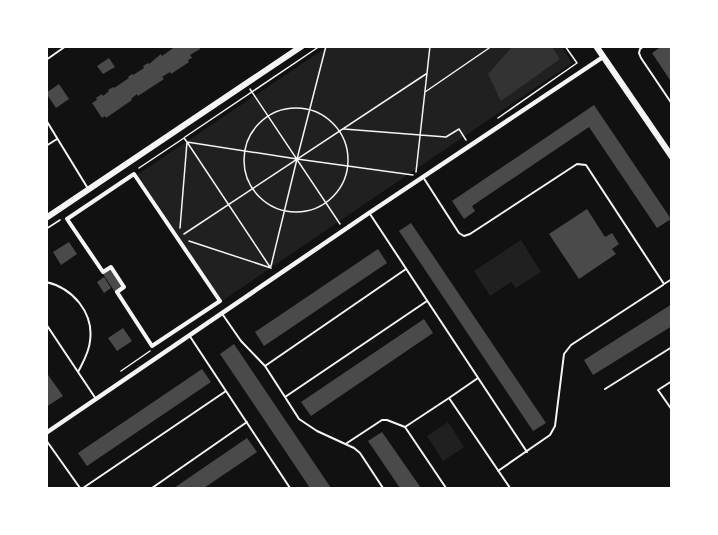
<svg xmlns="http://www.w3.org/2000/svg" width="718" height="535" font-family="Barlow,sans-serif">
  <style>
    .green { fill: #202020 }
    .water { fill: #333 }
    .building { fill: #4a4a4a }
    .lines { fill: none; stroke-linecap: round; stroke-linejoin: round }
    .path { stroke: #f5f5f5; stroke-width: 1.5 }
    .service { stroke: #f5f5f5; stroke-width: 2 }
    .pedestrian { stroke: #f5f5f5; stroke-width: 4 }
    .minor { stroke: #f5f5f5; stroke-width: 4.5 }
    .tertiary { stroke: #f5f5f5; stroke-width: 6 }
  </style>
  <rect width="100%" height="100%" fill="#111"/>
  <path class="green" d="M327,47H562L572,63L222,301L137,175Z
    M521,240L541,272L516,288L511,282L490,296L474,271Z
    M448,422L464,447L443,461L427,436Z"/>
  <path class="water" d="M512,47H552L560,59L501,101L488,74Z"/>
  <path class="building" d="M176,46H199L200,49L190,55L192,58L188,60L189,62L171,74L170,72L162,77L164,79L138,96L137,94L131,99L132,100L106,118L105,116L102,118L92,103L97,100L96,98L102,94L103,96L109,91L108,90L113,87L114,88L129,78L128,77L132,74L133,75L144,68L143,66L148,63L149,64L161,54L162,56Z
    M662,46H672V83L652,53Z
    M109,58L115,67L103,74L97,66Z
    M59,84L69,99L56,108L46,93Z
    M594,105L671,219L657,228L589,127L472,206L475,211L464,219L452,201Z
    M587,209L605,237L612,233L619,244L612,249L616,254L579,279L549,234Z
    M411,223L546,423L533,431L399,231Z
    M69,242L77,254L61,265L53,252Z
    M378,249L387,263L264,346L255,332Z
    M111,269L122,287L115,292L103,274Z
    M104,277L111,288L104,293L97,282Z
    M672,304V326L593,375L584,360Z
    M424,319L433,333L311,416L301,402Z
    M123,328L132,341L117,351L108,338Z
    M234,344L331,488H310L220,354Z
    M202,369L211,382L87,466L78,453Z
    M46,372L63,396L46,407Z
    M382,432L421,488H400L368,441Z
    M247,438L257,452L204,488H174Z"/>
  <g class="lines">
    <path class="path" d="M250,89L340,224
      M425,92L492,46
      M244 160a52 52 0 1 1 104 0a52 52 0 1 1-104 0Z
      M498,118L577,63L565,46
      M344,129L446,137L459,129L466,140
      M185,137L320,46
      M139,168L184,138L187,142L180,228
      M416,172L430,46
      M46,229L60,220
      M184,234L426,74
      M189,241L271,268
      M271,266L297,159L326,46
      M270,267L187,142L297,159L413,175
      M121,371L150,351"/>
    <path class="service" d="M644,46L640,49L639,53L641,58L672,104
      M46,60L66,46
      M46,120L87,187
      M46,146L57,139
      M423,177L459,233L464,236L470,234L577,164L586,165L664,284L672,279
      M370,214L527,452
      M406,269L265,366L285,397L427,301
      M46,282C73,288 94,313 90,341C89,353 83,362 78,372
      M223,315L241,341L265,366
      M46,324L96,399
      M189,335L290,488
      M672,381L658,390L672,410
      M605,389L672,347
      M285,397L299,419L317,431L354,448L360,453L383,488
      M449,398L478,378
      M46,440L80,488
      M347,443L382,420H387L405,427
      M498,471L550,435L555,426L564,354L571,345L663,285
      M83,488L226,391
      M152,488L247,422
      M446,488L405,427L449,398L510,488"/>
    <path class="pedestrian" d="M134,174L220,301L152,346L117,292L124,287L111,267L103,272L67,219Z"/>
    <path class="minor" d="M46,433L369,213L603,57"/>
    <path class="tertiary" d="M596,46L672,157
      M46,218L302,46"/>
  </g>
  <rect width="718" height="535" fill="none" stroke="#ffffff" stroke-width="96"/>
</svg>
